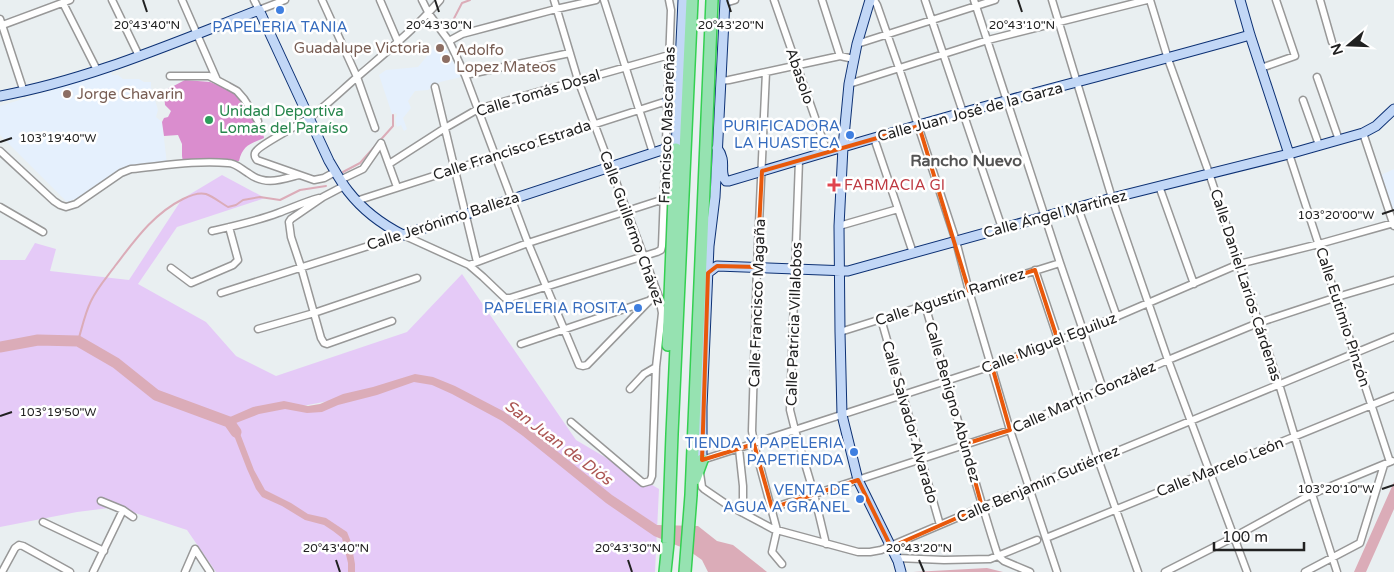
<svg xmlns="http://www.w3.org/2000/svg" width="1394" height="572" font-family="'Varela Round',sans-serif">
  <style>
    .education { fill: #e5f0fd }
    .park { fill: #e5caf7; fill-rule: evenodd }
    .pitch { fill: #da8dce }
    .water { fill: #dbacb8 }
    .lines { fill: none; stroke-linecap: round; stroke-linejoin: round }
    .stream { stroke: #dbacb8; stroke-width: 2 }
    .river { stroke: #dbacb8; stroke-width: 11 }
    .street-casing { stroke: #989898; stroke-width: 9 }
    .secondary-casing { stroke: #0d3174; stroke-width: 11 }
    .highway-casing { stroke: #34d052; stroke-width: 14 }
    .street { stroke: #fff; stroke-width: 6 }
    .secondary { stroke: #c2d7f6; stroke-width: 9 }
    .highway { stroke: #96e2b1; stroke-width: 11 }
    .marked { fill: none; stroke: #e8590c; stroke-width: 4; stroke-linejoin: round }
    .ticks { fill: none; stroke: #212121; stroke-width: 2 }
    .shop-dot { fill: #3f7fe0; stroke: #fff; stroke-width: 2 }
    .education-dot { fill: #8d6e63; stroke: #fff; stroke-width: 2 }
    .leisure-dot { fill: #2e9e5b; stroke: #fff; stroke-width: 2 }
    .health-dot { fill: #e0444e; stroke: #fff; stroke-width: 2 }
    .labels { text-anchor: middle; stroke-width: 5; stroke-linejoin: round; paint-order: stroke }
    .shop-label { font-size: 15px; fill: #366cbe; stroke: #fff; text-anchor: end }
    .education-label { font-size: 15px; fill: #785e54; stroke: #fff; text-anchor: start }
    .street-label { font-size: 15px; fill: #212121; stroke: #fff }
    .leisure-label { font-size: 15px; fill: #27864d; stroke: #fff; text-anchor: start }
    .health-label { font-size: 15px; fill: #be3a42; stroke: #fff; text-anchor: start }
    .neighbourhood-label { font-size: 16px; font-weight: bold; fill: #545454; stroke: #fff }
    .water-label { font-size: 16px; font-style: italic; fill: #ac5653; stroke: #fff }
    .ticks-label { font-size: 12px; text-anchor: middle; fill: #212121; stroke: #fff; stroke-width: 5; stroke-linejoin: round; paint-order: stroke }
  </style>
  <rect width="100%" height="100%" fill="#e9eff1"/>
  <path class="education" d="M441,39L461,77L440,82L428,90L415,91L408,101L411,108L403,118L407,129L404,131L401,125L397,127L395,119L397,115L396,113L392,114L379,75L386,70L418,67Z
    M111,72L112,75H118L123,79H139L144,82H151V87L158,110L156,117L162,122L167,164L128,167L80,197L67,202L0,135V106Z
    M1394,169V213L1381,175Z"/>
  <path class="park" d="M222,175L265,198L177,227L138,284L206,322L236,356L276,376L407,332L462,274L576,440L659,489L655,572H216L187,530L117,507L77,512L0,527V260H25L35,243L56,249L50,271L129,280L182,199ZM376,392L303,410L292,408Z"/>
  <path class="pitch" d="M185,80L210,82L239,94L257,123L262,127L264,138C250,144 243,145 239,161H222L215,158L183,162L182,156V144L178,135L164,136L162,122L164,118L168,117L171,111L165,105L164,91Z"/>
  <path class="water" d="M415,374L433,377L455,386L503,411L528,428L612,495L657,525L698,526L717,541L733,545L767,572H708L702,560L688,550L654,536L606,503L523,436L502,421L452,394L432,385L414,382L377,395L338,405L322,412L307,413L285,409L259,414L236,423L254,470L265,490L291,503L308,514L326,518L347,532L351,542L355,564V572H348V563L342,538L333,531L324,525L305,520L282,506L262,497L256,489L247,469L235,438L226,425L230,417L253,407L284,401L308,406L320,404L343,394L373,387Z
    M1394,482V509L1366,572H1354Z
    M987,568L1003,572H913Z"/>
  <g class="lines">
    <path class="stream" d="M448,30L462,3L470,0
      M343,172L360,163L393,126V115
      M78,341C82,328 85,313 91,301C97,288 107,277 115,266C135,240 153,214 183,199C189,196 199,192 206,194C214,197 221,203 228,207L236,205L243,200L260,197L280,200L300,190L326,186"/>
    <path class="river" d="M0,347L38,340L78,341L116,363L156,395L229,422L236,432"/>
    <defs>
      <path id="street" d="M112,0L139,56
        M182,0L217,80
        M254,0L259,10L285,0
        M322,0L357,77L375,128
        M380,0L398,42
        M422,0L429,14L449,41L465,75L528,243L579,365L583,366L587,365L651,299
        M554,0L578,80L659,297L662,313L656,367L652,476L650,481L643,483L571,422
        M604,0L653,153
        M774,0L827,152
        M822,0L840,56
        M874,0L877,5L899,68L956,241L969,291L1010,430L1057,572
        M925,0L1002,228
        M974,0L1060,263L1103,389
        M1052,0L1112,198L1168,360L1247,572
        M1150,0L1168,59L1209,173L1279,384L1312,494L1337,572
        M1320,0L1332,42
        M63,3L97,70
        M725,3L735,0
        M0,19L24,92
        M0,26L70,0
        M449,41L462,34L556,9L596,0
        M857,44L995,0
        M1261,68L1295,56L1276,0
        M766,72L757,267L752,431L754,444L777,530L772,552L782,564
        M465,75L570,53
        M170,76H209L228,86L237,91L244,99L258,121
        M1317,77L1339,140
        M720,81L729,80L840,56L854,59
        M849,84L988,40L1147,0
        M435,87L477,262
        M1303,100L1319,145
        M1363,133L1394,226
        M874,138L913,253
        M381,143L397,187
        M0,151L54,201L60,205L66,207L76,204L121,173L131,169C163,166 196,160 228,163C236,163 241,169 248,173C265,186 280,180 299,175
        M1289,154L1390,462
        M799,160L790,410L795,430L814,494L826,544
        M389,164L445,128L478,109L669,55
        M335,172L324,178L314,180L257,160C255,157 254,157 255,153C257,146 301,124 309,118C326,106 341,91 356,78C385,53 415,29 440,0
        M340,180L363,169L381,143
        M344,186L323,197L291,219L289,222L291,237L301,267L321,338L324,343L327,344L392,321
        M1159,186L1194,284
        M356,201L667,101
        M0,207L43,232
        M1078,208L1117,317
        M839,226L898,209
        M212,231C234,226 257,221 278,213C292,208 304,202 319,198
        M469,265L483,277L505,298H510L657,252L661,250L662,246L671,10L669,0
        M171,268L191,283L233,265L238,260L229,227
        M1035,270L1098,459L1138,572
        M221,293L403,235L469,265L528,243L664,199
        M925,305C950,389 971,473 998,556L1004,561L1030,572
        M881,319L940,525
        M258,329L314,313L417,278
        M840,332L1060,263
        M521,344L648,301
        M630,389L644,374L656,367
        M739,449L743,486V513
        M702,460L992,366L1083,331L1239,264L1319,244L1394,223
        M700,473L702,487L704,489L726,504L773,529L858,552H870L881,550L982,507L1394,337
        M101,501L123,510L133,517
        M772,508L1010,430L1168,360L1258,323L1337,297L1394,280
        M43,522L104,551
        M1046,538L1394,396
        M195,549L210,572
        M897,558L944,560L990,559L1037,540
        M2,572L15,548L19,545L23,546L70,572
        M93,572L123,510
        M185,572L195,549
        M1165,572L1234,537L1312,494L1392,461
        M1305,572L1360,543L1384,465"/>
      <path id="secondary" d="M870,0L857,44L849,84L843,147L839,226L840,332L842,415L858,480L898,561L901,572
        M1240,0L1250,35L1289,154
        M0,96C89,80 175,42 259,10L329,161C335,171 341,182 348,191C362,209 383,225 403,235L665,149H676L683,0
        M667,101L679,100
        M717,148C728,162 718,172 726,181H729C822,153 915,125 1009,100C1090,78 1170,58 1250,35
        M708,273L717,266L848,271L1112,198L1289,154L1363,133L1376,126L1394,109
        M702,460V407L709,246L715,197L725,0"/>
      <path id="highway" d="M668,345L676,149
        M695,479L702,460
        M665,572L668,543L672,434L692,0
        M685,572L691,495L712,0"/>
    </defs>
    <use href="#street" class="street-casing"/>
    <use href="#secondary" class="secondary-casing"/>
    <use href="#highway" class="highway-casing"/>
    <use href="#street" class="street"/>
    <use href="#secondary" class="secondary"/>
    <use href="#highway" class="highway"/>
  </g>
  <path class="marked" d="M919,126L969,291L1035,270L1058,341L992,366L1010,430L965,444L982,507L891,547L858,480L772,508L754,444L702,460L708,273L717,266L757,267L762,171Z"/>
  <path class="ticks" d="M143,0L147,12M435,0L439,12M727,0L731,12M1018,0L1022,12M0,142L12,138M1382,214L1394,210M0,416L12,412M1382,489L1394,485M336,560L340,572M628,560L632,572M919,560L924,572"/>
  <g class="shop-dot">
    <circle cx="280" cy="10" r="5"/>
    <circle cx="850" cy="135" r="5"/>
    <circle cx="638" cy="308" r="5"/>
    <circle cx="854" cy="452" r="5"/>
    <circle cx="860" cy="499" r="5"/>
  </g>
  <g class="education-dot">
    <circle cx="440" cy="48" r="5"/>
    <circle cx="446" cy="59" r="5"/>
    <circle cx="67" cy="94" r="5"/>
  </g>
  <circle class="leisure-dot" cx="209" cy="120" r="5"/>
  <path class="health-dot" d="M831.5 177.5h5v5h5v5h-5v5h-5v-5h-5v-5h5z"/>
  <g class="labels">
    <g class="shop-label">
      <text x="280" y="32" text-anchor="middle">PAPELERIA TANIA</text>
      <text x="840" y="131">PURIFICADORA<tspan x="840" dy="17">LA HUASTECA</tspan></text>
      <text x="628" y="313">PAPELERIA ROSITA</text>
      <text x="844" y="448">TIENDA Y PAPELERIA<tspan x="844" dy="17">PAPETIENDA</tspan></text>
      <text x="850" y="495">VENTA DE<tspan x="850" dy="17">AGUA A GRANEL</tspan></text>
    </g>
    <g class="education-label">
      <text x="430" y="53" text-anchor="end">Guadalupe Victoria</text>
      <text x="456" y="55">Adolfo<tspan x="456" dy="17">Lopez Mateos</tspan></text>
      <text x="77" y="99">Jorge Chavarin</text>
    </g>
    <g class="street-label">
      <text transform="translate(800 76) rotate(71)" y="5">Abasolo</text>
      <text transform="translate(538 93) rotate(-17)" y="5">Calle Tomás Dosal</text>
      <text transform="translate(970 112) rotate(-15)" y="5">Calle Juan José de la Garza</text>
      <text transform="translate(667 125) rotate(-88)" y="5">Francisco Mascareñas</text>
      <text transform="translate(512 150) rotate(-18)" y="5">Calle Francisco Estrada</text>
      <text transform="translate(1055 214) rotate(-15)" y="5">Calle Ángel Martínez</text>
      <text transform="translate(443 221) rotate(-18)" y="5">Calle Jerónimo Balleza</text>
      <text transform="translate(632 228) rotate(70)" y="5">Calle Guillermo Chávez</text>
      <text transform="translate(1246 285) rotate(72)" y="5">Calle Daniel Larios Cárdenas</text>
      <text transform="translate(950 297) rotate(-18)" y="5">Calle Agustín Ramírez</text>
      <text transform="translate(757 303) rotate(-88)" y="5">Calle Francisco Magaña</text>
      <text transform="translate(1343 317) rotate(72)" y="5">Calle Eutimio Pinzón</text>
      <text transform="translate(794 324) rotate(-88)" y="5">Calle Patricia Villalobos</text>
      <text transform="translate(1049 343) rotate(-21)" y="5">Calle Miguel Eguiluz</text>
      <text transform="translate(1084 397) rotate(-24)" y="5">Calle Martín González</text>
      <text transform="translate(953 402) rotate(74)" y="5">Calle Benigno Abùndez</text>
      <text transform="translate(910 422) rotate(74)" y="5">Calle Salvador Alvarado</text>
      <text transform="translate(1220 467) rotate(-22)" y="5">Calle Marcelo León</text>
      <text transform="translate(1038 484) rotate(-23)" y="5">Calle Benjamín Gutiérrez</text>
    </g>
    <g class="leisure-label">
      <text x="219" y="116">Unidad Deportiva<tspan x="219" dy="17">Lomas del Paraíso</tspan></text>
    </g>
    <g class="health-label">
      <text x="844" y="190">FARMACIA GI</text>
    </g>
    <g class="neighbourhood-label">
      <text x="966" y="166">Rancho Nuevo</text>
    </g>
    <g class="water-label">
      <text transform="translate(559 442) rotate(37)" y="6">San Juan de Diós</text>
    </g>
  </g>
  <g class="ticks-label">
    <text x="147" y="29">20°43'40"N</text>
    <text x="439" y="29">20°43'30"N</text>
    <text x="731" y="29">20°43'20"N</text>
    <text x="1022" y="29">20°43'10"N</text>
    <text x="58" y="142">103°19'40"W</text>
    <text x="1336" y="219">103°20'00"W</text>
    <text x="58" y="416">103°19'50"W</text>
    <text x="1336" y="493">103°20'10"W</text>
    <text x="336" y="552">20°43'40"N</text>
    <text x="628" y="552">20°43'30"N</text>
    <text x="919" y="552">20°43'20"N</text>
  </g>
  <g transform="translate(1349 45) rotate(251)" stroke="#ffffff" stroke-width="4" paint-order="stroke">
  <path d="M0-4L9 19L0 12L-9 19Z" fill="#212121"/>
  <text y="-8" font-size="14" font-weight="bold" text-anchor="middle" fill="#212121">N</text>
  </g>
  <path d="M1214 542v8h90v-8" fill="none" stroke="#212121" stroke-width="2.5"/>
  <text x="1222" y="542" font-size="15" fill="#212121" stroke="#ffffff" stroke-width="4" paint-order="stroke">100 m</text>
</svg>
